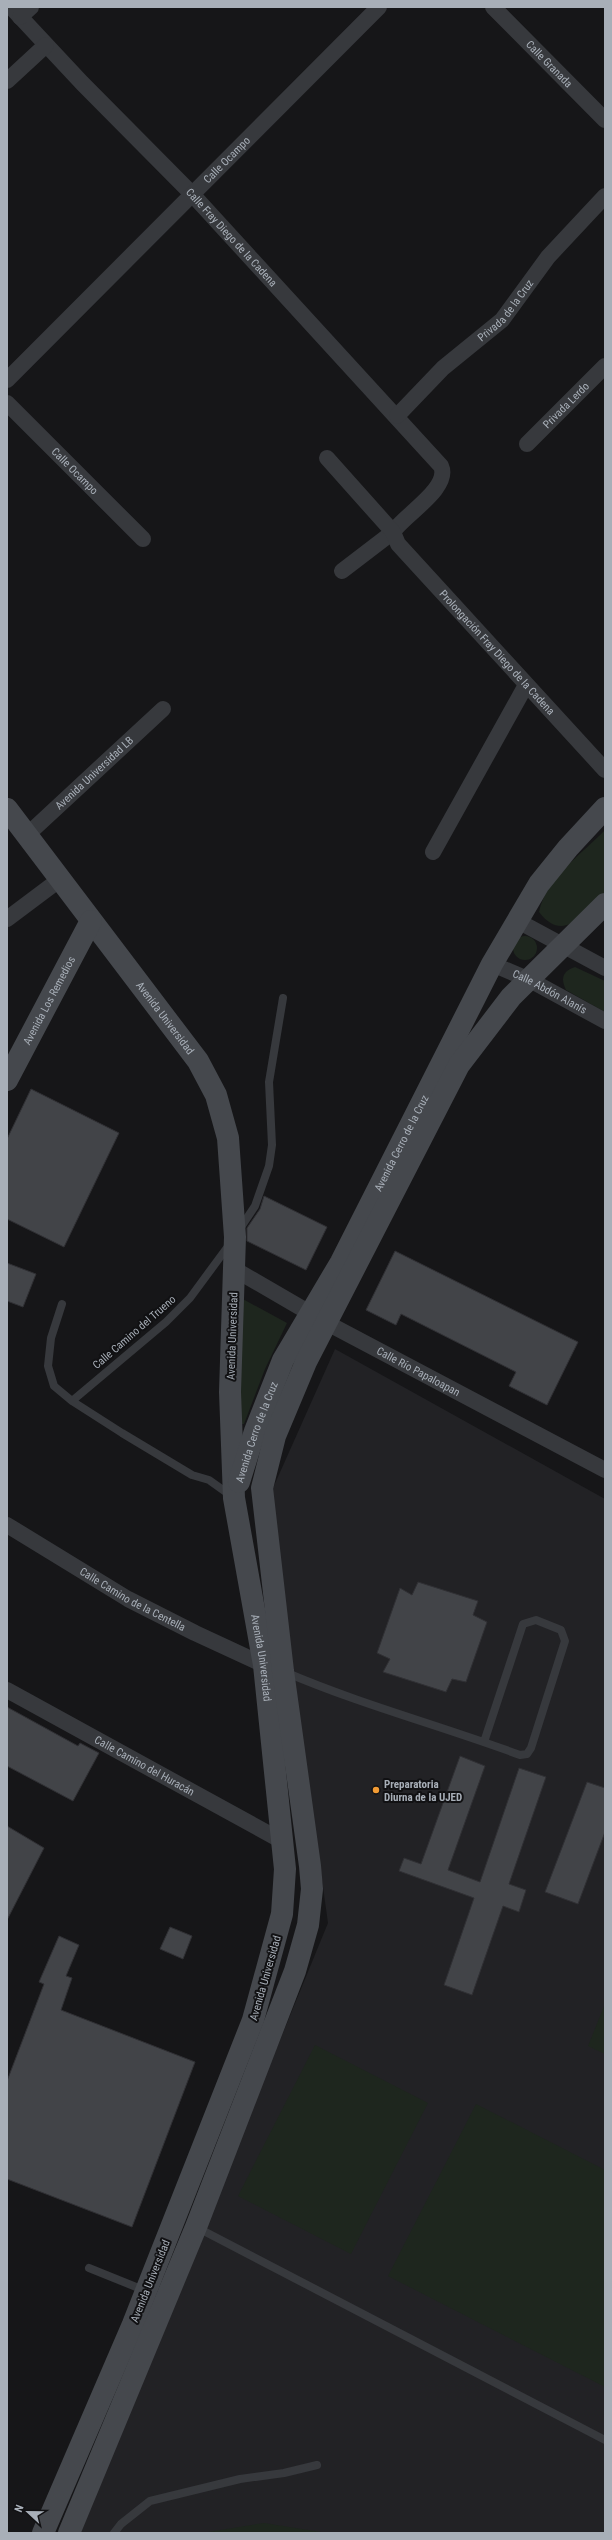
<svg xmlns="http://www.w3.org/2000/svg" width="612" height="2540" font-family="'Roboto Condensed',sans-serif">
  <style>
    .built { fill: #222225 }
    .green { fill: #1e261e }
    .building { fill: #424448; stroke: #303034 }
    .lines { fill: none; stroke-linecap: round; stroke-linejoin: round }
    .lane { stroke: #37393d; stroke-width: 8 }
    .street { stroke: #37393d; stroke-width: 16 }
    .secondary { stroke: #45484d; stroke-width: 22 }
    .poi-dot { fill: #f29b34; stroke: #111113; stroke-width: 1.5 }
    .labels { text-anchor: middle; stroke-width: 4; stroke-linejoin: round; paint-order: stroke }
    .street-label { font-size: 11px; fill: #a8afb8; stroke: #111113 }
    .poi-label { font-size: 11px; font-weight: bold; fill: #a8afb8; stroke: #111113; text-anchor: start }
  </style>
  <rect width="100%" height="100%" fill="#161618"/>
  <path class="built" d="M335,1349L605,1499V2533H78L328,1923L269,1497Z"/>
  <path class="green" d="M605,830V892C585,912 564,945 539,912C546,878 582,854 605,830Z
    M513 948a12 12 0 1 1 24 0a12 12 0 1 1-24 0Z
    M575,967L605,981V1012L566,990C560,978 563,971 575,967Z
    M241,1298L287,1323L265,1369L244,1424H240Z
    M605,2004V2054L588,2046Z
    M315,2045L428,2103L351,2254L238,2196Z
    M476,2104L605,2170V2387L388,2276Z
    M264,2523L327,2533H202Z"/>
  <path class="building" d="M31,1089L119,1133L64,1247L7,1219V1139Z
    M264,1196L327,1227L306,1270L247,1241V1228L260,1209Z
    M395,1251L578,1342L547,1405L509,1386L516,1372L401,1314L396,1325L366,1310Z
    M7,1263L36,1274L23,1307L7,1301Z
    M418,1582L478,1601L473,1615L487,1622L466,1682L452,1679L446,1692L383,1672L390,1659L377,1653L400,1588L412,1595Z
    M7,1707L78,1746L80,1743L99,1753L73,1801L7,1766Z
    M460,1756L485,1766L448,1870L480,1882L519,1768L546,1777L509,1884L526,1890L519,1912L503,1906L472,1995L444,1985L474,1898L399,1871L404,1858L421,1864Z
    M587,1782L605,1788V1832L578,1904L545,1892Z
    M7,1826L44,1848L7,1920Z
    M170,1927L192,1936L183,1959L160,1949Z
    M59,1936L79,1945L66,1976L72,1978L61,2010L195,2062L132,2227L7,2179V2081L44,1984L39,1982Z"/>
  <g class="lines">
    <path class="lane" d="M239,1230L255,1206L269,1166L272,1145L269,1082L283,998
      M62,1304L51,1338L48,1366L54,1386L72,1401L122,1433L192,1475L209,1480L230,1495
      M72,1401L166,1322L190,1298L229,1245
      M285,1672C362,1705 442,1726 520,1755L527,1754L531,1748L565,1641L561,1630L536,1620L523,1624L484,1742
      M196,2227L605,2440
      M89,2268L146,2291
      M114,2533L121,2524L150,2501L240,2479L284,2473L317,2465"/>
    <g class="street">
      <path id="s1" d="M11,7L82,83L192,194L441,466C451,488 404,515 393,532L342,571"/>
      <path id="s2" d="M493,7L605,120"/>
      <path d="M20,17L31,7"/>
      <path d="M7,81L46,45"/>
      <path id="s3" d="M7,380L379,7"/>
      <path id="s4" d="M7,403L143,539"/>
      <path id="s5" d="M397,416L443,368L502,320L548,257L605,196"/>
      <path id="s6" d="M527,444L605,366"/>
      <path id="s7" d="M327,458L393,532L398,544L605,770"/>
      <path id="s8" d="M26,836L163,709"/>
      <path d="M433,852L526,685"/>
      <path d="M7,919L59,880"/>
      <path d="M516,920L605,968"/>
      <path id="s9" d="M492,964L530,980L605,1021"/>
      <path id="s10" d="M234,1269L327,1323L605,1470"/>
      <path id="s11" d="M7,1525L128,1599L195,1633L264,1665"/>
      <path id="s12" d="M7,1690L282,1841"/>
    </g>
    <g class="secondary">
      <path id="s13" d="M7,809L198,1061L216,1095L228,1138L235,1237L230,1392L234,1498L264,1665L285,1869L282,1914L253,2020L133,2324L43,2533"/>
      <path id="s14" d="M7,1080L91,921"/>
      <path id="s15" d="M239,1482L255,1431L283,1360L341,1262L492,964L539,884L568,848L605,808"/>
      <path d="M69,2533L196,2227L295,1971L308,1925L312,1889L310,1866L283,1671L262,1488L275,1436L306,1362L459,1065L511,997L605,904"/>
    </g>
  </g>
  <circle class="poi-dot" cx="376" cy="1790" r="4"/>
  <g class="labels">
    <g class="street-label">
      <text dy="4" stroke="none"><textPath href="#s2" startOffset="80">Calle Granada</textPath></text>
      <text dy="4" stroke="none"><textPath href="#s3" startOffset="311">Calle Ocampo</textPath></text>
      <text dy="4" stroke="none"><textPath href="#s1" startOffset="319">Calle Fray Diego de la Cadena</textPath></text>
      <text dy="4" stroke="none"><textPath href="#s5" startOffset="152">Privada de la Cruz</textPath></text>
      <text dy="4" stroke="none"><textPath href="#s6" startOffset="55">Privada Lerdo</textPath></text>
      <text dy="4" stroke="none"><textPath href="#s4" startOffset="96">Calle Ocampo</textPath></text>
      <text dy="4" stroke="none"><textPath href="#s7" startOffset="259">Prolongación Fray Diego de la Cadena</textPath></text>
      <text dy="4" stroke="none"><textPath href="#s8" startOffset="93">Avenida Universidad LB</textPath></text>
      <text dy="4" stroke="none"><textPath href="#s9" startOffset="64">Calle Abdón Alanís</textPath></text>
      <text dy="4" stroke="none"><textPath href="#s14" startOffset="90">Avenida Los Remedios</textPath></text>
      <text dy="4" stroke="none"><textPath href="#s13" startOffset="262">Avenida Universidad</textPath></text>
      <text dy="4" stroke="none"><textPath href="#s15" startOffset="377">Avenida Cerro de la Cruz</textPath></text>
      <text transform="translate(134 1332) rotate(-41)" y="4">Calle Camino del Trueno</text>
      <text transform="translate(232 1336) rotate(-88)" y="4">Avenida Universidad</text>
      <text dy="4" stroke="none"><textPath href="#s10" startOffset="211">Calle Río Papaloapan</textPath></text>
      <text dy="4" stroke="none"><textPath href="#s15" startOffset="53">Avenida Cerro de la Cruz</textPath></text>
      <text dy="4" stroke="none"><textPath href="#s11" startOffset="146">Calle Camino de la Centella</textPath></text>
      <text dy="4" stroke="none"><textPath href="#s13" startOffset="922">Avenida Universidad</textPath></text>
      <text dy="4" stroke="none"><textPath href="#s12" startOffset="157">Calle Camino del Huracán</textPath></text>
      <text transform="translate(265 1978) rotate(-74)" y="4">Avenida Universidad</text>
      <text transform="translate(150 2281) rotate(-68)" y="4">Avenida Universidad</text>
    </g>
    <g class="poi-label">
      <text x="384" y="1788">Preparatoria<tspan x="384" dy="13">Diurna de la UJED</tspan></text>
    </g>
  </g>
  <rect width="612" height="2540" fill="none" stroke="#a8afb8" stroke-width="16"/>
  <g transform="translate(28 2512) rotate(292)" stroke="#111113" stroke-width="3" paint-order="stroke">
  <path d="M0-3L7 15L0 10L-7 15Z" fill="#a8afb8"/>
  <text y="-6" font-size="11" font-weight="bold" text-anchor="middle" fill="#a8afb8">N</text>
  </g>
</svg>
